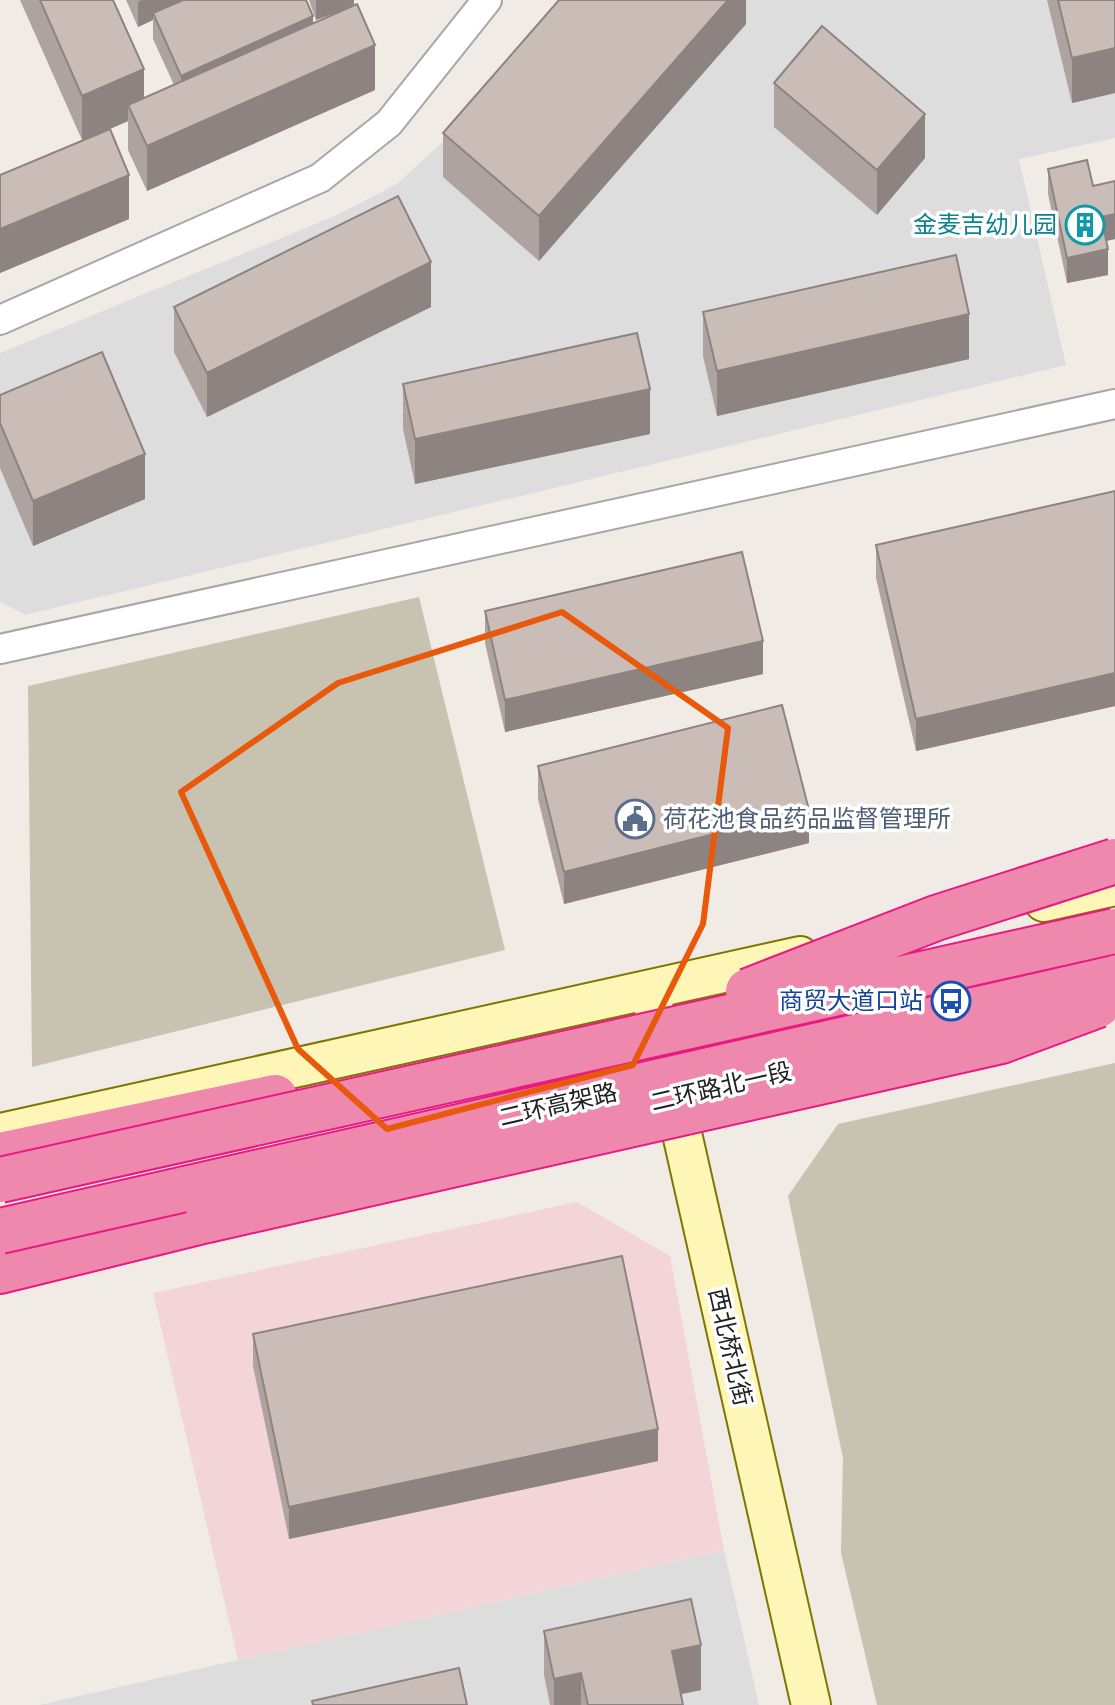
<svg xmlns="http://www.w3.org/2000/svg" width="1115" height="1705" font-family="'Varela Round','Noto Sans SC',sans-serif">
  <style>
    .residential { fill: #dedddd }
    .commercial { fill: #f3d4d8 }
    .construction { fill: #c7c3b0 }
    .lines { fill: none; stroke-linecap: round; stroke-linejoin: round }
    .street-casing { stroke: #a7a7a7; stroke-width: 32 }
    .secondary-casing { stroke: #7e7600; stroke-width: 42 }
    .highway-casing { stroke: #e91983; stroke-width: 48 }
    .street { stroke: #fff; stroke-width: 28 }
    .secondary { stroke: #fef6b6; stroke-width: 38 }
    .highway { stroke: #ee88ac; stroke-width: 44 }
    .highway-bridge-casing { stroke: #e91983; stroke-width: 48; stroke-linecap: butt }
    .highway-bridge { stroke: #ee88ac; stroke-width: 44 }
    .wall { fill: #aea39e }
    .shaded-wall { fill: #8d8481 }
    .building { fill: #cabdb8; stroke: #8d8481; stroke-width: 2 }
    .marked { fill: none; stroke: #e8590c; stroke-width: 6; stroke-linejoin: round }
    .labels { text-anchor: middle; stroke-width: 7; stroke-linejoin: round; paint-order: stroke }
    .culture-label { font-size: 24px; fill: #0d838f; stroke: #fff; text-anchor: end }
    .service-label { font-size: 24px; fill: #4e5e75; stroke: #fff; text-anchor: start }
    .transit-label { font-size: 24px; fill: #164399; stroke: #fff; text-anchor: end }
    .street-label { font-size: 24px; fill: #202020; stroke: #fff }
  </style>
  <rect width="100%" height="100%" fill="#f1ebe6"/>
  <path class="residential" d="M569,0H1115V138L1019,159L1066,365L25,615L0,601V353L335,216L397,184L446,139Z
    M724,1550L759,1705H39Z"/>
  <path class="commercial" d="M577,1202L670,1256L724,1550L238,1660L153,1293Z"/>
  <path class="construction" d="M419,597L505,950L32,1067L28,686Z
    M1115,1063V1705H877L841,1553L843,1458L788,1196L838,1124Z"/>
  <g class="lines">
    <defs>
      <path id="street" d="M0,320L320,178L389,123L487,0
        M0,649L1115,404"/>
      <path id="secondary" d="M1044,902L1115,886
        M653,1005L811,1705
        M5,1132L800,956"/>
      <path id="highway" d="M0,1155L275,1097
        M0,1271L207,1220"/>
    </defs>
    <use href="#street" class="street-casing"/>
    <use href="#secondary" class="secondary-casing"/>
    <use href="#highway" class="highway-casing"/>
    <use href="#street" class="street"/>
    <use href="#secondary" class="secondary"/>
    <use href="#highway" class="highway"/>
    <defs>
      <path id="highway-bridge" d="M748,991L936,918L1115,861
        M0,1180L1115,931
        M207,1220L1001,1041L1098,1005
        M0,1231L1115,978"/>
    </defs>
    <use href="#highway-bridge" class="highway-bridge-casing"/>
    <use href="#highway-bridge" class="highway-bridge"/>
  </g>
  <path class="wall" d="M20,0H113L144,99L174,85L153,39V20L138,27L126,0H306L313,23L340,11L316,20L309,0H354V5L375,90L147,191L128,150V121L110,129L129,219L0,273V175L82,140Z
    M746,0V24L539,261L443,177V133Z
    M1047,0H1115V93L1072,103Z
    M774,83L925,158L877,215L774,127Z
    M1048,169L1093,186L1115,181V239L1106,241L1108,275L1067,283L1048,194Z
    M174,307H431L207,417L174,352Z
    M703,312L969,359L717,416L703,356Z
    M403,384L650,434L415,484L403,429Z
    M0,395L145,499L33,546L0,468Z
    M1115,491V706L916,751L876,578V545Z
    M485,611L763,674L505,732L485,643Z
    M538,766L809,843L564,904L538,799Z
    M253,1334L658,1461L289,1539L253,1366Z
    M544,1631L701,1690L681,1694L683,1705H550L544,1675Z"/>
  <path class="shaded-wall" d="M142,0H199L153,13V20L138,27V2Z
    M316,0H354V6L316,20Z
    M728,0H746V24L539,261V216Z
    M313,16V41L181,101V76Z
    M375,45V90L147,191V146Z
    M1115,48V93L1072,103V58Z
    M144,69V114L128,105V121L82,141V96Z
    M925,114V158L877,215V170Z
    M129,175V219L0,273V229Z
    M1115,214V239L1101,242V217Z
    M1108,249V275L1067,283V258Z
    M431,262V307L207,417V373Z
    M969,314V359L717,416V371Z
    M650,389V434L415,484V439Z
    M145,454V499L33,546V501Z
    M763,641V674L505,732V700Z
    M1115,673V706L916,751V719Z
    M809,810V843L564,904V872Z
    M658,1429V1461L289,1539V1507Z
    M701,1645V1690L672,1696V1651Z
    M581,1673V1705H554V1679Z"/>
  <path class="building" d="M40,0H113L144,69L82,96Z
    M183,0H306L313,16L181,76L153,13Z
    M559,0H728L539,216L443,133Z
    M1058,0H1115V48L1072,58Z
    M357,4L375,45L147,146L128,105Z
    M822,26L925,114L877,170L774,83Z
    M110,129L129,175L0,229V175Z
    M1087,160L1093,186L1115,181V214L1101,217L1108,249L1067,258L1048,169Z
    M398,196L431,262L207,373L174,307Z
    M956,255L969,314L717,371L703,312Z
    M637,333L650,389L415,439L403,384Z
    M102,352L145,454L33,501L0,423V395Z
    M1115,491V673L916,719L876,545Z
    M742,552L763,641L505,700L485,611Z
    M782,705L809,810L564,872L538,766Z
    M622,1256L658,1429L289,1507L253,1334Z
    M691,1599L701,1645L672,1651L683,1705H588L581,1673L554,1679L544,1631Z
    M459,1668L467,1705H313L312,1701Z"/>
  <path class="marked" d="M562,612L728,728L703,924L633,1065L387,1129L298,1049L181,792L338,683Z"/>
  <defs>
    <symbol id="building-ring" viewBox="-11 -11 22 22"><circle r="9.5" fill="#fff" stroke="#0f9aa8" stroke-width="1.5"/><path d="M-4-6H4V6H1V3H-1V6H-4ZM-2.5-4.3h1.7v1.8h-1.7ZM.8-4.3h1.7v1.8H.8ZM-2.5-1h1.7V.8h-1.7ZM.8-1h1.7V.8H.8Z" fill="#0f9aa8"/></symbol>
    <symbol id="civic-ring" viewBox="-11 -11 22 22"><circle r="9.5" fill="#fff" stroke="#5c6f8a" stroke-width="1.5"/><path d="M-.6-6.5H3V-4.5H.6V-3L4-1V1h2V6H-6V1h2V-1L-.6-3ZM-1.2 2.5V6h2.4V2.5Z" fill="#5c6f8a"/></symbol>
    <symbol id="bus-ring" viewBox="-11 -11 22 22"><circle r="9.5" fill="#fff" stroke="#1a4fb4" stroke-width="1.5"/><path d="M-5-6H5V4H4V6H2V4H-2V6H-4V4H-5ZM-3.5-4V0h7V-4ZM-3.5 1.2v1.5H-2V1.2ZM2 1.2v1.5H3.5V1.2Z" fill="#1a4fb4"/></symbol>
  </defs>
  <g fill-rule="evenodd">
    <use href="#building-ring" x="1063" y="203" width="44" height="44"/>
    <use href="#civic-ring" x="613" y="797" width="44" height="44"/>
    <use href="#bus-ring" x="929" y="979" width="44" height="44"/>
  </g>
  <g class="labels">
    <g class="culture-label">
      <text x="1057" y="233">金麦吉幼儿园</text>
    </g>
    <g class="service-label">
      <text x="663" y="827">荷花池食品药品监督管理所</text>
    </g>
    <g class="transit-label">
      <text x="923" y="1009">商贸大道口站</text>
    </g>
    <g class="street-label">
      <text transform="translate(721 1087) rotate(-13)" y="8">二环路北一段</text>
      <text transform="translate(558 1105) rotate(-13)" y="8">二环高架路</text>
      <text transform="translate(730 1347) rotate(77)" y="8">西北桥北街</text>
    </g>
  </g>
</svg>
